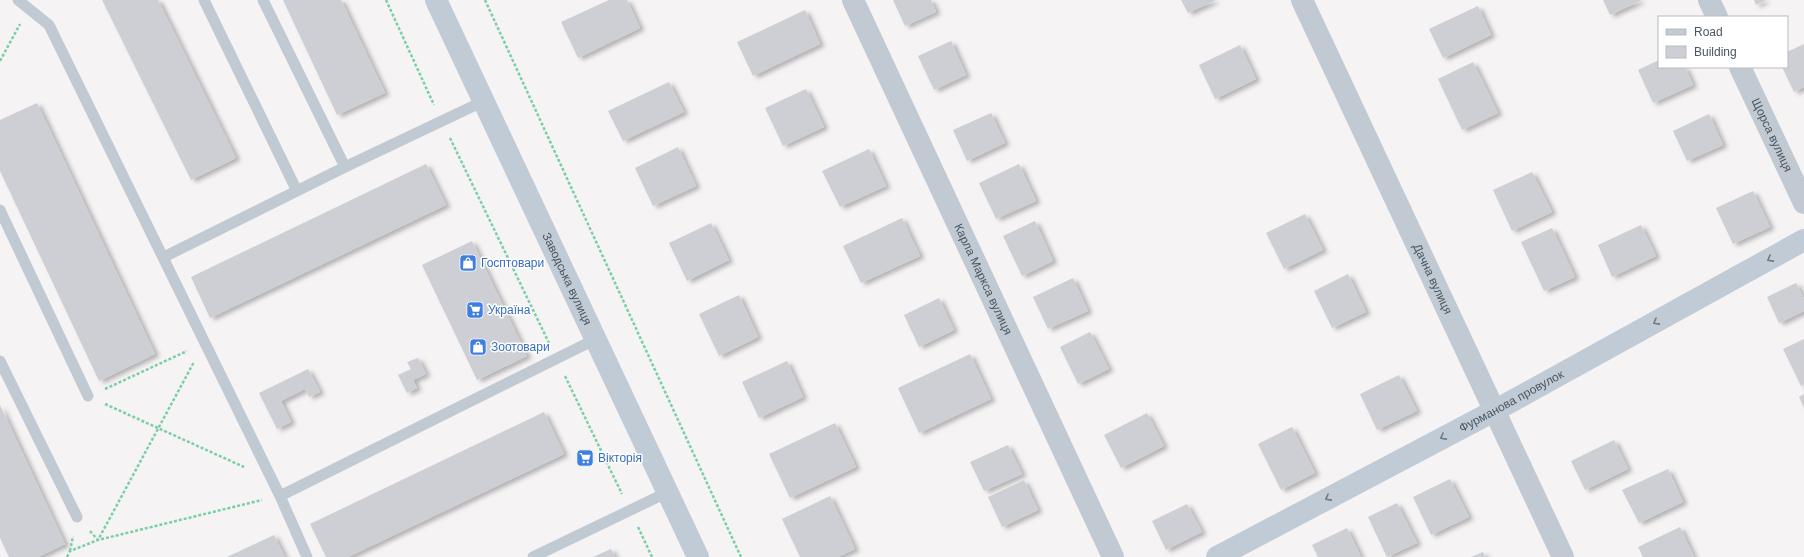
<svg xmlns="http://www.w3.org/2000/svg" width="1804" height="557" font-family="Helvetica,sans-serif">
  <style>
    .building { fill: #cdcfd5; filter: url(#shadow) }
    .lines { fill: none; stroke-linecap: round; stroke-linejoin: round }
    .path { stroke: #7ad0a6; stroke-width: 2.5; stroke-dasharray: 3 2; stroke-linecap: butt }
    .lane { stroke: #c1cad2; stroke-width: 11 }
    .street { stroke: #c1cad2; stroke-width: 22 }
    .secondary { stroke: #c1cbd6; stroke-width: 22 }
    .oneway { stroke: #6e7984 }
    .labels { text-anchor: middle; stroke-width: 3; stroke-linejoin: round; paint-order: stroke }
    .street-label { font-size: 12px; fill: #4a5661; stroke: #fff }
    .shop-label { font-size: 12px; fill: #366cbe; stroke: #fff; text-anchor: start }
  </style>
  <defs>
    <filter id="shadow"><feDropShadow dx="4.5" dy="2.5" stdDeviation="2" flood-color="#0004"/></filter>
  </defs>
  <rect width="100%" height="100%" fill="#f5f3f3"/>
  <path class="building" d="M102,0H158L236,158L191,180Z
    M283,0H341L385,93L337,115Z
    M609,0H627L640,28L578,58L561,22Z
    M893,0H931L936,12L905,26Z
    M1181,0H1216L1188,13Z
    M1603,0H1642L1610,15Z
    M1754,0H1766L1756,5Z
    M1478,6L1491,35L1443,58L1429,29Z
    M805,10L820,44L753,76L737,42Z
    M951,41L966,75L934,90L918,56Z
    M1804,44V87L1794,92L1782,67H1787V52Z
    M1240,45L1256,79L1215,99L1199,65Z
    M1659,60V67H1685L1693,85L1653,103L1638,70Z
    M1473,62L1498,113L1462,130L1438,79Z
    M669,82L684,112L623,141L608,111Z
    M806,89L824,127L783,146L765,108Z
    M37,103L155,354L99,381L0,171V120Z
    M991,113L1005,143L967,161L953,130Z
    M1709,114L1723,145L1687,161L1673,131Z
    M678,147L696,186L653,206L635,168Z
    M869,149L886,186L840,207L822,171Z
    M426,164L446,205L210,318L191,277Z
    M1019,164L1036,201L996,219L979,183Z
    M1532,172L1552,212L1512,231L1493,190Z
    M1753,191L1770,227L1733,244L1716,208Z
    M1305,214L1323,250L1284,269L1266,233Z
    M902,218L920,256L861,283L843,246Z
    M1035,221L1053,261L1022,276L1003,236Z
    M711,223L729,260L687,281L669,243Z
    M1641,225L1656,256L1612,277L1598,245Z
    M1552,228L1575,277L1544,291L1521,242Z
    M472,241L527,356L477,380L422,265Z
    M1348,274L1366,312L1332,328L1314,291Z
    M1073,278L1088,311L1048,329L1033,297Z
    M1796,283L1804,299V311L1779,323L1767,297Z
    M739,295L758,337L719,356L699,314Z
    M939,298L954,330L919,347L904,315Z
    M1090,332L1109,369L1078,384L1060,347Z
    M1804,339V384L1801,386L1783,349Z
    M970,354L991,399L919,433L898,388Z
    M418,358L426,374L413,380L417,388L407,393L398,375L411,369L407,362Z
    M787,361L803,397L759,418L742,382Z
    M308,369L320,392L309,397L305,389L281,401L291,422L277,429L259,393Z
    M1399,375L1417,411L1377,430L1360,394Z
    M1804,394V408L1799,397Z
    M0,405L65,544L38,557H9L0,538Z
    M544,412L564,454L348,557H326L310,524Z
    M1147,413L1164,446L1121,468L1104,435Z
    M835,423L856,467L790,498L769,454Z
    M1292,427L1315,473L1281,490L1258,444Z
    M1614,440L1628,469L1585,490L1571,461Z
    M1008,445L1022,474L984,491L970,462Z
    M1668,469L1683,502L1639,523L1622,490Z
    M1450,479L1469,517L1431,535L1413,497Z
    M1024,480L1038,510L1002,527L988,497Z
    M830,496L855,549L838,557H800L782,519Z
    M1397,503L1417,543L1387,557L1368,517Z
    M1187,504L1202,532L1166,550L1152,521Z
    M1680,527L1694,557H1643L1638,547Z
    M1347,528L1361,557H1318L1312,545Z
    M274,535L285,557H227Z
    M611,549L615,557H593Z
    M1483,552L1485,557H1471Z"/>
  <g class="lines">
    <path class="path" d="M386,0L434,105
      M485,0L741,557
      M0,61L20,24
      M450,138L549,343
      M565,376L622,494
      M105,389L187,351
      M105,404L244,467
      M638,527L652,557
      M90,531L98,540L194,362
      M70,551L73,536
      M67,557L70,551L98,540L262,500"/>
    <path class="lane" d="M18,0L49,25L280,496L307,557
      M204,0L297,191
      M263,0L345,167
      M0,210L88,396
      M164,257L345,167L484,101
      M0,361L77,517
      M280,496L596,339
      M533,557L668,492"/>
    <g class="street">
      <path id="s1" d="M853,0L1113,557"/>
      <path id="s2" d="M1302,0L1563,557"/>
      <path d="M1709,0L1717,17"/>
      <path id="s3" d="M1740,67L1804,203"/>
    </g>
    <g class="secondary">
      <path id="s4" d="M436,0L698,557"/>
      <path id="s5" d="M1217,557L1494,411L1804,240"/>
    </g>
  </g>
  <defs><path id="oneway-chevron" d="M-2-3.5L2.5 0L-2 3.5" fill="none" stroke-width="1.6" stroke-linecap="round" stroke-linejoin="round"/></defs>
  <g class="oneway">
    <use href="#oneway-chevron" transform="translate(1770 259) rotate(151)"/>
    <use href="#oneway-chevron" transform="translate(1656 322) rotate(151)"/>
    <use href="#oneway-chevron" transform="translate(1443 437) rotate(152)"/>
    <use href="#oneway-chevron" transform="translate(1328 498) rotate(152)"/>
  </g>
  <defs>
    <symbol id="shop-square" viewBox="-11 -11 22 22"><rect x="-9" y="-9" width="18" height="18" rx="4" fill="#3f7fe0" stroke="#fff"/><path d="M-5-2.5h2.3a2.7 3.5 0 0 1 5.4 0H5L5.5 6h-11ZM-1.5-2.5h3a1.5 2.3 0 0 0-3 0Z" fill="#fff"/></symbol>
    <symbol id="supermarket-square" viewBox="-11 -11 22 22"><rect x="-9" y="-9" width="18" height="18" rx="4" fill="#3f7fe0" stroke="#fff"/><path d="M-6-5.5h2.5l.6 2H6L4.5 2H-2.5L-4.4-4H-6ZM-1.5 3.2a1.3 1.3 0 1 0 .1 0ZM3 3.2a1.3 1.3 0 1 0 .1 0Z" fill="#fff"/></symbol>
  </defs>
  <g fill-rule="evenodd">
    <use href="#shop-square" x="458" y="253" width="20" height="20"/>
    <use href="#supermarket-square" x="465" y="300" width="20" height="20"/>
    <use href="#shop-square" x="468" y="337" width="20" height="20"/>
    <use href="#supermarket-square" x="575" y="448" width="20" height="20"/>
  </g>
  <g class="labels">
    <g class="street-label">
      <text dy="4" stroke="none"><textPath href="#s3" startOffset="75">Щорса вулиця</textPath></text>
      <text dy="4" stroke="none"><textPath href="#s4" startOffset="308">Заводська вулиця</textPath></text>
      <text dy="4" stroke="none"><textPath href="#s1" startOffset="308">Карла Маркса вулиця</textPath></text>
      <text dy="4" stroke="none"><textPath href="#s2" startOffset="308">Дачна вулиця</textPath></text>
      <text dy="4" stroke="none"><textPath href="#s5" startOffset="333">Фурманова провулок</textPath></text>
    </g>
    <g class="shop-label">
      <text x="481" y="267">Госптовари</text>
      <text x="488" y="314">Україна</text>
      <text x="491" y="351">Зоотовари</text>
      <text x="598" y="462">Вікторія</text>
    </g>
  </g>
  <rect x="1658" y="16" width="130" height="52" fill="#ffffff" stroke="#b7bbc0"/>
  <rect x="1666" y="29" width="20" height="6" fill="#c1cbd6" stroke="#b7bbc0"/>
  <text x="1694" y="36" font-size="12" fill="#4a5661">Road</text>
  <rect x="1666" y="46" width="20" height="12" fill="#cdcfd5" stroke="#b7bbc0"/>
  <text x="1694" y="56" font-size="12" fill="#4a5661">Building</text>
</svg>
